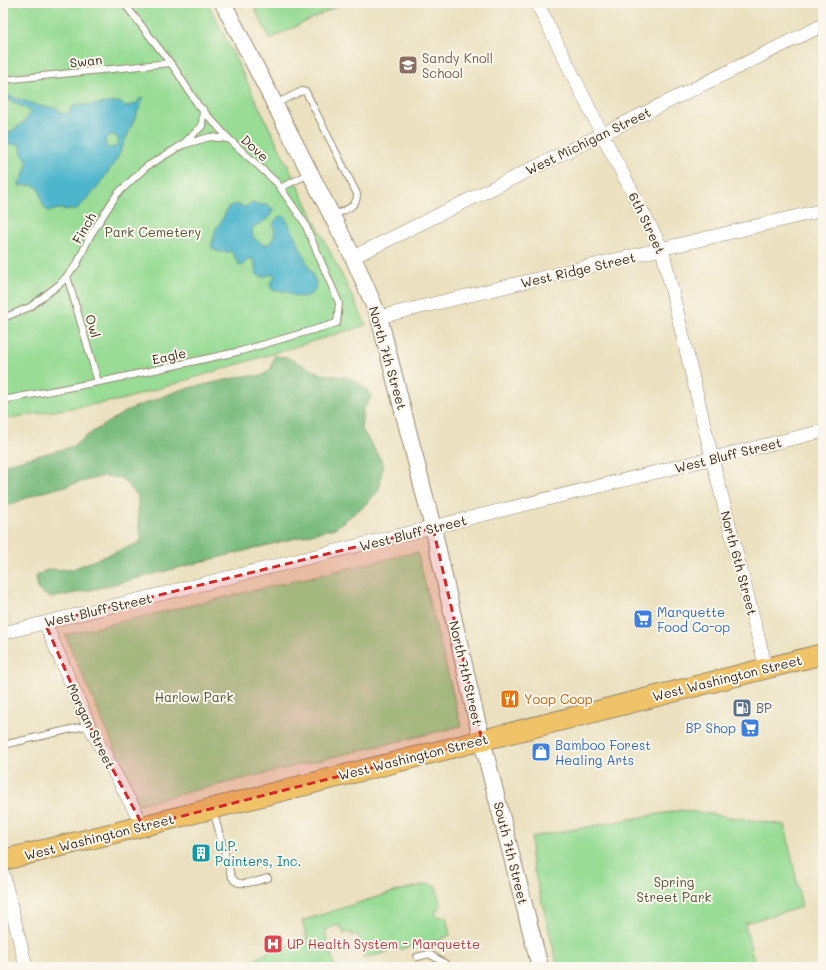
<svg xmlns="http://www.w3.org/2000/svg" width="826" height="970" font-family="Mali,sans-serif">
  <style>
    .green { fill: #98dc95; stroke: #6a835a }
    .forest { fill: #7abc7e; stroke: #5a734e }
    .water { fill: #4db6cc; stroke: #447075; fill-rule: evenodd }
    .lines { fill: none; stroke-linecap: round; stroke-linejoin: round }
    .service-casing { stroke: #93866f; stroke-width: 8 }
    .minor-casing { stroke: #93866f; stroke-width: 14 }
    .tertiary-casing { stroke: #93866f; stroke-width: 18 }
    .primary-casing { stroke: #93866f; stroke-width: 22 }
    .service { stroke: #fff; stroke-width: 6 }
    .minor { stroke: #fff; stroke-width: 13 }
    .tertiary { stroke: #fff; stroke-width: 16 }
    .primary { stroke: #f0c369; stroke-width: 20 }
    .marked { fill: #d62828; fill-opacity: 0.2; stroke: #d62828; stroke-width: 3; stroke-dasharray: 8 5; stroke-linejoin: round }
    .labels { text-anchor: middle; stroke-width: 4; stroke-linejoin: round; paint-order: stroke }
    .education-label { font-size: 13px; fill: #785e54; stroke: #fbf7ec; text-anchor: start }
    .street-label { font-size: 13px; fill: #3b2a1e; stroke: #fbf7ec }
    .park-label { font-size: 13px; fill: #52563c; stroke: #fbf7ec }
    .shop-label { font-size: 13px; fill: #366cbe; stroke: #fbf7ec; text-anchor: start }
    .food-label { font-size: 13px; fill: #c56008; stroke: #fbf7ec; text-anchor: start }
    .service-label { font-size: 13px; fill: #4e5e75; stroke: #fbf7ec; text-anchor: start }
    .culture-label { font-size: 13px; fill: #0d838f; stroke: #fbf7ec; text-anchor: start }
    .health-label { font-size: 13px; fill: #be3a42; stroke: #fbf7ec; text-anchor: start }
  </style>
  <rect width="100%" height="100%" fill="#fbf7ec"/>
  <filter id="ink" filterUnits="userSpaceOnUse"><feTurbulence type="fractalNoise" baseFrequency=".025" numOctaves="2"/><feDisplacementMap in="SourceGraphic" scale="8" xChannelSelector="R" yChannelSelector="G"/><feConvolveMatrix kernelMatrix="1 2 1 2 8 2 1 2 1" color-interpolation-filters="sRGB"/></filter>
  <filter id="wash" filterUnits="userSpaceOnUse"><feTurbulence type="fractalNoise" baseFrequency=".012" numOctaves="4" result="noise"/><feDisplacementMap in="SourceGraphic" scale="16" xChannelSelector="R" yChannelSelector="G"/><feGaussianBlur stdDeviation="0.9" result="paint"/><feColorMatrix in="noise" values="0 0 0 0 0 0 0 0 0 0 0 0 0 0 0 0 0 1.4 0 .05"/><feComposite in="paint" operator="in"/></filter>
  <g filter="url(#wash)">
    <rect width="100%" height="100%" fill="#ebe1c0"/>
    <path class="green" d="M3,3H208L366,325L121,400L3,419Z
      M252,3H344L270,39Z
      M417,552L461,726L139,804L65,635Z
      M681,810L785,825L802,907L745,923L755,967H558L531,858L532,837Z
      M427,884L436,886L441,907L435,911L438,917L446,916L450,935L439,940L364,958L358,934L352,936L350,932L344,934L340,925L329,928L325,933L335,967H212L218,964L250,962L270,951L307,939L302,921C344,908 384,893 427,884Z"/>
    <path class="forest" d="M274,356L286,357L321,374L350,378L365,388L372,397L363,409L361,428L383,463L379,491L364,506L335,528L95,589L51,598L38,590L36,576L48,569L70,570L141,542L138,515V496L121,478L104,476L39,493L9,505L3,510V465L74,446L91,433L128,410L180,390L244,376H262L271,369Z"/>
    <path class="water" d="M6,95L40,106L56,108L64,115L69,112L74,106L119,102L126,107L137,103L141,98L143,99L117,159L97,188L76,210L59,209L48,211C37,203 45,188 32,185C28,185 23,186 19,186V182L22,179L28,161L22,155L21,145L7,144L3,145V136C13,131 27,122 31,112L27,109L7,99L5,97ZM110,135H114L118,139V145L113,148H108C104,143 104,138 110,135Z
      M255,203L260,205L267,204L273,209C271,219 260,223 252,228L253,237L262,244H268C275,239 276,232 273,224L278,217L284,216L291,228L315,280C319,293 307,299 295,296C291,295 288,291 283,291C280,291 277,291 274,291L270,286V283L275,277L273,274C269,274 266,277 263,277C255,278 255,266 254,261L252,259H248L242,266L239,265L232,252C224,251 216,254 211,247L216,228L222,220L228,207L236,204C250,210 243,204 255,203Z"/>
  </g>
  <g filter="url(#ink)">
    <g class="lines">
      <defs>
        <path id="service" d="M3,80L170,63
          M275,104L302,91L306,92L357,194C358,207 343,211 333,215
          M203,109L202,126L182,145L210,137L229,139
          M280,188L309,174
          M67,276L98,382
          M3,317L8,316L30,307L61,283L77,264L90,236L117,194L146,167L182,145
          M3,400L109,380L241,351L337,323L339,303L304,222L277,183L229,139L198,105L175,69L124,3
          M3,745L89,725
          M213,810L230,872C231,875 232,879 235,881C241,887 260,880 268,878
          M417,957L429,954L446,964L447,967"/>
        <path id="minor" d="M537,3L602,134L662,249L712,458L766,668
          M353,257L823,25
          M379,317L823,210
          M45,623L89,725L143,826
          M3,633L823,431
          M3,874L26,967"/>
        <path id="tertiary" d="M223,3L353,257L379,317L433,528L474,709L540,967"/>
        <path id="primary" d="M3,860L143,826L823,654"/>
      </defs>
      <use href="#service" class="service-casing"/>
      <use href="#minor" class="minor-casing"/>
      <use href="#tertiary" class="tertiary-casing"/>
      <use href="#primary" class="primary-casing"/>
      <use href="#service" class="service"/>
      <use href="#minor" class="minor"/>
      <use href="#tertiary" class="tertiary"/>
      <use href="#primary" class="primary"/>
    </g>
  </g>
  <path class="marked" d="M433,528L482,740L143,826L89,725L45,623Z"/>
  <defs>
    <symbol id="school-square" viewBox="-11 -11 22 22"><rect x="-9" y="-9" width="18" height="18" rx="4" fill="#8d6e63" stroke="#fbf7ec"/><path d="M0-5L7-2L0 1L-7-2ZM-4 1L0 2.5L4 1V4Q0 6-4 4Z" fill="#fff"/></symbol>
    <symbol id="supermarket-square" viewBox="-11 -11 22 22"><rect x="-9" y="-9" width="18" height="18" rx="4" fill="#3f7fe0" stroke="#fbf7ec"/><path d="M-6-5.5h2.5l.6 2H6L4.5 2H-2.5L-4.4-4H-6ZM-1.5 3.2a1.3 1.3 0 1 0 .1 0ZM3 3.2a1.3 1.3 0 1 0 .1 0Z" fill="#fff"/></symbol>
    <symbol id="restaurant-square" viewBox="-11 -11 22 22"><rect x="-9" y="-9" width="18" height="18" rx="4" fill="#e8710a" stroke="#fbf7ec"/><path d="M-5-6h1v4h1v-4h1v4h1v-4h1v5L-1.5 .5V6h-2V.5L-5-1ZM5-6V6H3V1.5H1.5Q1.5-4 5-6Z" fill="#fff"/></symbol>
    <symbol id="fuel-square" viewBox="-11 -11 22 22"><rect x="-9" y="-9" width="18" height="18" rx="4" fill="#5c6f8a" stroke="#fbf7ec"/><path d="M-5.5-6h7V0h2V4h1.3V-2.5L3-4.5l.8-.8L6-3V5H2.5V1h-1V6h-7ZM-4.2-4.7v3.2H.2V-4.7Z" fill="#fff"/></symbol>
    <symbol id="shop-square" viewBox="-11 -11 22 22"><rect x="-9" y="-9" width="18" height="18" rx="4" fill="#3f7fe0" stroke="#fbf7ec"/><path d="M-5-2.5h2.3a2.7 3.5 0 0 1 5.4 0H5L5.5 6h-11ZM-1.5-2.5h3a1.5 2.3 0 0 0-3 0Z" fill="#fff"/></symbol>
    <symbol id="building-square" viewBox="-11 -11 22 22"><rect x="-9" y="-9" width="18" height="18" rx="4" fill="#0f9aa8" stroke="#fbf7ec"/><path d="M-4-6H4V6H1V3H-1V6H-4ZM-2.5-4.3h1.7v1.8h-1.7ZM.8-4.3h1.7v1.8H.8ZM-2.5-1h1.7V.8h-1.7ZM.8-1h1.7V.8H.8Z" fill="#fff"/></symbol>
    <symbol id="hospital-square" viewBox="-11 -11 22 22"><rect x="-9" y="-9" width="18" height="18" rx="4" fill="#e0444e" stroke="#fbf7ec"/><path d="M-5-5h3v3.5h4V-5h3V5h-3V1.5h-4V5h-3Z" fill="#fff"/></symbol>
  </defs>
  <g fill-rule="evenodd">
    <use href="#school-square" x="397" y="54" width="22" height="22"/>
    <use href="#supermarket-square" x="632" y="608" width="22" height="22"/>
    <use href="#restaurant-square" x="499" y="688" width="22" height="22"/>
    <use href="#fuel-square" x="731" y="697" width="22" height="22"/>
    <use href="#supermarket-square" x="739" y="717" width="22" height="22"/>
    <use href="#shop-square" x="530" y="741" width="22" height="22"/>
    <use href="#building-square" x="190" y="842" width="22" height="22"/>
    <use href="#hospital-square" x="262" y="933" width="22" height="22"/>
  </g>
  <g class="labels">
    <g class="education-label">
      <text x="422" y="63">Sandy Knoll<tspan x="422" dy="15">School</tspan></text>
    </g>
    <g class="street-label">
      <text transform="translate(86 61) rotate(-6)" y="5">Swan</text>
      <text transform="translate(588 141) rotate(-26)" y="5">West Michigan Street</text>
      <text transform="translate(255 148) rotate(43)" y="5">Dove</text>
      <text transform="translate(647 223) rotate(64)" y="5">6th Street</text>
      <text transform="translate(84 228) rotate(-60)" y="5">Finch</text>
      <text transform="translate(578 270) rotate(-13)" y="5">West Ridge Street</text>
      <text transform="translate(93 326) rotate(74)" y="5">Owl</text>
      <text transform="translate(169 356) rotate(-12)" y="5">Eagle</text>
      <text transform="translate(388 358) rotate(74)" y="5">North 7th Street</text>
      <text transform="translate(728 455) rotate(-14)" y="5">West Bluff Street</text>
      <text transform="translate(413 533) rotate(-14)" y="5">West Bluff Street</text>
      <text transform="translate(739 563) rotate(75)" y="5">North 6th Street</text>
      <text transform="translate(98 610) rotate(-13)" y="5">West Bluff Street</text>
      <text transform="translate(466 673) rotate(77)" y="5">North 7th Street</text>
      <text transform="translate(727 678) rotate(-14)" y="5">West Washington Street</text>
      <text transform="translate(91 726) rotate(64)" y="5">Morgan Street</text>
      <text transform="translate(413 757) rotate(-14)" y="5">West Washington Street</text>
      <text transform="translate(99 837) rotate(-14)" y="5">West Washington Street</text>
      <text transform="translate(511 853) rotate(76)" y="5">South 7th Street</text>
    </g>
    <g class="park-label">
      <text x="153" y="237">Park Cemetery</text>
      <text x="194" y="702">Harlow Park</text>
      <text x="674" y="887">Spring<tspan x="674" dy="15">Street Park</tspan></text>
    </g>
    <g class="shop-label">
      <text x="657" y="617">Marquette<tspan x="657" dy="15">Food Co-op</tspan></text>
      <text x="736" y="733" text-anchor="end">BP Shop</text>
      <text x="555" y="750">Bamboo Forest<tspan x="555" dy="15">Healing Arts</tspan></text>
    </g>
    <g class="food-label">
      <text x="524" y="704">Yoop Coop</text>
    </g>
    <g class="service-label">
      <text x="756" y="713">BP</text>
    </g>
    <g class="culture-label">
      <text x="215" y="851">U.P.<tspan x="215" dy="15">Painters, Inc.</tspan></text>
    </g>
    <g class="health-label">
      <text x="287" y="949">UP Health System - Marquette</text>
    </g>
  </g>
  <rect width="826" height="970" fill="none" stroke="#fbf7ec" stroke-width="16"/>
</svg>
